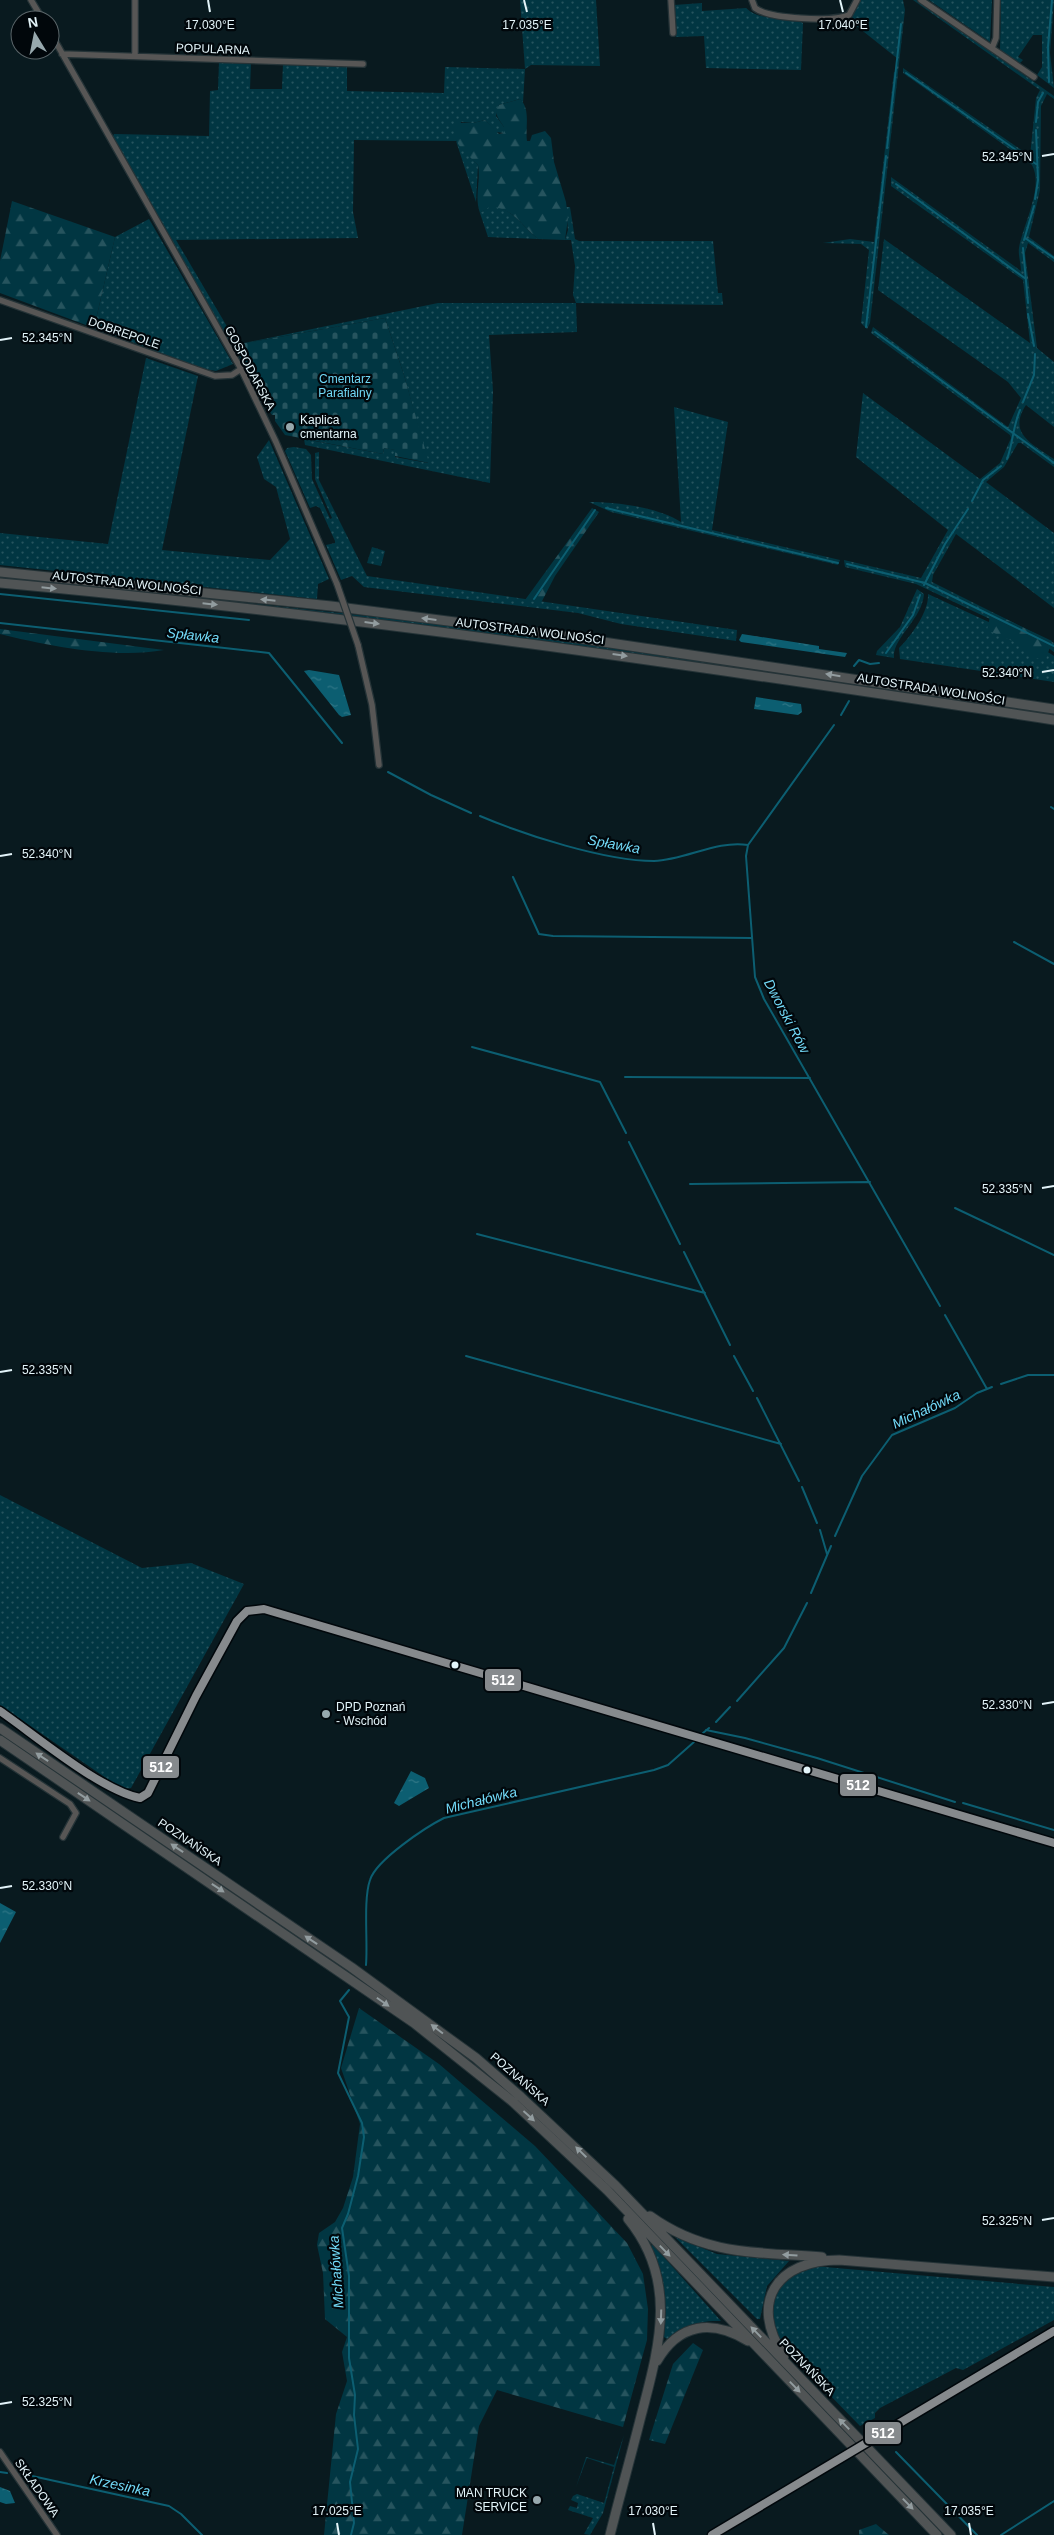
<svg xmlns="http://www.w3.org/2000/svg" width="1054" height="2535" font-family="Arial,sans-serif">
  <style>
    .grass { fill: url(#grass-dots) }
    .forest { fill: url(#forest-firs) }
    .cemetery { fill: url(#cemetery-stones) }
    .water { fill: url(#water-ripples) }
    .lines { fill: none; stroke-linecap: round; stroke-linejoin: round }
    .stream { stroke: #0c5e71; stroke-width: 2 }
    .minor-casing { stroke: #253337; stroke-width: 8 }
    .highway-casing { stroke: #253337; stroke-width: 11 }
    .minor { stroke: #575655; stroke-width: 5.5 }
    .highway { stroke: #505455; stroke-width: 9 }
    .minor-bridge-casing { stroke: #253337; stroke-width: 8; stroke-linecap: butt }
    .minor-bridge { stroke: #575655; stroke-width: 5.5 }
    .bus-1-casing { stroke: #01070b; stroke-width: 11 }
    .bus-1 { stroke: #868a8d; stroke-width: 8 }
    .oneway { fill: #929c9f }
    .ticks { fill: none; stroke: #e3f4f9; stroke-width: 2 }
    .poi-dot { fill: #97a8ad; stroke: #01070b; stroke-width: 2 }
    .bus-dot { fill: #e3f4f9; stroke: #01070b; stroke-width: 2 }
    .labels { text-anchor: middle; stroke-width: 4.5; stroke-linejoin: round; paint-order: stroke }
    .street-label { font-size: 12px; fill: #e3f4f9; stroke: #01070b }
    .park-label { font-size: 12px; fill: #70d8f6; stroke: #01070b }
    .poi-label { font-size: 12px; fill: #e3f4f9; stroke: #01070b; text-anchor: start }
    .water-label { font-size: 14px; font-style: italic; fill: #72daf8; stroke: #01070b }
    .ticks-label { font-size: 12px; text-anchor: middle; fill: #e3f4f9; stroke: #01070b; stroke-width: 4.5; stroke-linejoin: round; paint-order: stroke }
    .line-badge { stroke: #01070b; stroke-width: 2 }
    .badge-label { font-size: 14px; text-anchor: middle; font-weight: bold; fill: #fff }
  </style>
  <defs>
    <pattern id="grass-dots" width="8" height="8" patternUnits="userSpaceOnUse" patternTransform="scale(1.25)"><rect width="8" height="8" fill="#013642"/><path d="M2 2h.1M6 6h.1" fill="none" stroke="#26545e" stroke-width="1.8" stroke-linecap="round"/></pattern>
    <pattern id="forest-firs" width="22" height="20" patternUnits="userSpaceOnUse" patternTransform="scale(1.25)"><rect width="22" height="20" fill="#013642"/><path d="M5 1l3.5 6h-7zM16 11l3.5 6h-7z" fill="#26545e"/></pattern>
    <pattern id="cemetery-stones" width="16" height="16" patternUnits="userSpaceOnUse" patternTransform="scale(1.25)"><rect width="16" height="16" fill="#013642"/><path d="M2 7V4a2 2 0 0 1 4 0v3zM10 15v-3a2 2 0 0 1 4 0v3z" fill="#26545e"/></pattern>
    <pattern id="water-ripples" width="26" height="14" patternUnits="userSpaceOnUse" patternTransform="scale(1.25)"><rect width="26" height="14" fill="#0c5e71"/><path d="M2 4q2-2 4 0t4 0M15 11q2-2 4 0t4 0" fill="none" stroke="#2f7686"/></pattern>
  </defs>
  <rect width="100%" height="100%" fill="#091a1f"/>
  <path class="grass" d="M520,0H596L600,66L531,65L525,69L523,103L520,99L499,105L496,116L504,127V133L496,132L485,120L473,123L461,122L456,141L478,165L476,202L456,141L354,140L353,212L358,238L176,240L235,340L228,339L112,138L114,134L209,136L210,91L218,90L219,62L251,63L250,89H282L283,64L347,65V91L444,93L445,67L525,69Z
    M859,0H903L905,10L870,323L867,329L861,323L869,250L861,244L823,243L850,239L874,242L894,72H896L898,59L854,24L852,17Z
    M913,0H917L1054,96V99L1047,94L1041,106L1040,190L1029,237L1054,256V262L1028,243L1025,253L1037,348L1054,362V427L1026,405C1007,434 1033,444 1054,459V467L1021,443H1018L1004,467L986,482L1054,533V608L956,534L933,575L932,582L1054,643V652L1041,643L916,584L845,567L844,560L921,578L948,530L856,457L863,393L980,479L1000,463L1011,438L1010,435L871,333L873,327L1008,427L1021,398L1008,382L878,290L884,239L1030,343L1023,280L891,186V177L1021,271C1021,264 1018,255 1019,248C1023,225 1044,187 1032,165L903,73V68L1030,156L1036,98L1040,90Z
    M929,0H992L990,42Z
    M1001,0H1054L1050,53L1054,88L1037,75L1042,67V35H1033L1018,57L1023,60L1020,63L1000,50Z
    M702,3V11L746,8C763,24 785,12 803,23L801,70L706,68L704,36L676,37L674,5Z
    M491,205C516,211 520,224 538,239L488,237L480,213Z
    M566,207H570L575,239L579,241H713L718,293H722L723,305L576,303L577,332L489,335L493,391L490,483L305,445L304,439L383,454L384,448L396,450L395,457L428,463L404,375L385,318L234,345L438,303H576L573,295L575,266L571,240H565L568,230Z
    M149,219L233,364L216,371L204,369L94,328L115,237Z
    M146,358L198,376L162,550L270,560L290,539L276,487L264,479L257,457L269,440L329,579L318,584L317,599L0,565V533L108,544Z
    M674,407L728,422L712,530L840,560L838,565L611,512L589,502C617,502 657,507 681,522Z
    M294,447L306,449L311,455L312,479L330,519L332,518L315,479V453L319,452V480L367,576L737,630L736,641L621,624L578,613L364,587L352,576L341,580L326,545L335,543V541L320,508L316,506L310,508L285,451L287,448Z
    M372,547L385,551L381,566L367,563Z
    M0,576L459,626L910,691L909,694C607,648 304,610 0,579Z
    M917,589L924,594C922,620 892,638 894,658L876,655L877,651L900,627Z
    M928,594L1032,642L1054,656V682L900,659L899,648C911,636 929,612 928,594Z
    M0,1495L142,1568L191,1563L244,1584L131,1788L122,1789L0,1705Z
    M675,2237L717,2254L789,2261L767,2286L760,2319H757Z
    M653,2245L721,2321C696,2320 687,2327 667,2339L664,2337C667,2304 665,2277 650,2246Z
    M813,2266L1054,2287V2320L963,2370L956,2368L880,2408L875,2413V2418L860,2426L786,2350L775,2329L772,2316L774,2301L781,2285L794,2273Z
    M624,2435L603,2513L590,2535L584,2534L593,2518L568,2510L570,2506L577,2508L578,2503L571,2500L573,2496L577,2494L604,2503L614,2467L587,2458L576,2487L586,2457L614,2465Z"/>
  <path class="forest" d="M520,99C531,109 525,128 527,141H530L532,135L545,131L551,138L554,162L566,202L568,218L565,240L538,239C520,224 516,211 491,206L480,213C474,196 481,183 478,165C468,154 447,140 456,123H473L485,120L499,134L504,133V127C499,119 493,114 499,105Z
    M12,201L115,237L94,328L0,293V261Z
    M592,508L599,512L555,576L541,603L525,600Z
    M991,612L1052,641L1046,659L1033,658L1024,646L987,630Z
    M0,629L164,650C115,659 48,646 0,634Z
    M359,2008L439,2064L535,2146L627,2243L643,2274L648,2309L647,2340L623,2427L497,2390L479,2426L462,2535H324L336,2414L347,2381L342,2352L347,2337L325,2319L323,2273L317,2245L319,2233L335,2222L343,2208L353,2177L360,2124L341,2068Z
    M693,2343L703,2350L665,2444L649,2440L673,2364Z
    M876,2524L889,2535H904H859V2530Z"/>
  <path class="cemetery" d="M385,318L404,375L429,463L395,456V450L384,448L383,454L285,435L275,421V415H272C263,402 254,387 251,372L248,373L234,345Z"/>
  <path class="water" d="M742,634L819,646V649L847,653L845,657L741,642L739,640Z
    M309,670L339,675L351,715L342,717L339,715L304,671Z
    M756,697L801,704L802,712L798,715L754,709Z
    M411,1771L425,1778L429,1788L399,1806L394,1803Z
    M0,1903L16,1912L0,1943Z
    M0,2487L10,2491L15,2503L6,2504L0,2502Z"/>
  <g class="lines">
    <path class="stream" d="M906,73L1036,164
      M1049,82L1048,47L1052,0
      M1036,122L1038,102L1043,93
      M887,148L901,24
      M896,184L1026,279
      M1035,199L1038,180L1036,130
      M1025,238L1054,258
      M1024,240L1034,206
      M1023,248L1028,303
      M1028,314L1034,346
      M866,327L886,156
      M875,332L1054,463
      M1023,402L1034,375L1035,354
      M1007,459C1013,443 1013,426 1020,410
      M972,501L983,480L1001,466
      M606,508L838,563
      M847,564L925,583L1054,646
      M924,585L945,544L968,509
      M0,594L249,620
      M534,599L595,510
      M0,623L269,653L342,743
      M886,653L913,615L920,595
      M854,666L859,660L870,664L879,663
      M841,715L849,701
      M834,725L748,845L746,856L755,977L764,999L940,1306
      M388,772L431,795L471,813
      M1051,807L1054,809
      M480,816C525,835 605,861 654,861C686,860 716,840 748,845
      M513,877L539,934L553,936L752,938
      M1014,942L1054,964
      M472,1047L600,1082L626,1133
      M625,1077L810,1078
      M629,1142L680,1244
      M690,1184L870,1182
      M955,1208L1054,1255
      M477,1234L705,1293
      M684,1252L730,1345
      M945,1315L987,1389
      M466,1356L781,1444
      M734,1356L753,1391
      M1001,1384L1028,1375H1054
      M757,1398L799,1481
      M802,1487L817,1523
      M820,1530L827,1554
      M835,1536L862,1476L892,1435L955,1408L977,1393L992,1387
      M811,1593L831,1546
      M737,1701L784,1648L807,1603
      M716,1722L730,1707
      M706,1730L745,1738L817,1758L955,1802
      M703,1733L709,1728
      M963,1803L1054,1830
      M366,1965C368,1942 363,1900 370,1880C376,1860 426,1827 444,1818L654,1770L668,1765L694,1742
      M349,1990L340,2001L349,2017L338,2073L362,2123L364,2137L358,2176L348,2214L342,2228L349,2276V2358L355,2395L354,2415L358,2449L350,2482L354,2523L351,2535
      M896,2452L977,2535
      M0,2472L7,2473
      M23,2474L169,2506L181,2514L202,2535
      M1001,2535L1054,2501"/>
    <defs>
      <path id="minor" d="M31,0L43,20
        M135,0V56
        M671,0L673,33
        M752,0L755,8C769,19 833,22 849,15L857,0
        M921,0L1034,77
        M50,32L241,369L276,442L337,584
        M992,48L996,38L997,0
        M62,54L363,64
        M0,300L215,376L232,375L241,369
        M358,645L372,705L379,765
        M0,1711C21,1725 123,1802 140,1798L148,1793L196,1696L237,1621L247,1611L264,1609L1054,1843
        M0,1758L70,1804L76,1813L63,1837
        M899,2424L1054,2331
        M0,2452L57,2535
        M712,2535L826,2467"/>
      <path id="highway" d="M0,572L331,606L556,635L1054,709
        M0,583C353,615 704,667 1054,720
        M0,1728L351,1967L476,2058L521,2097L616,2186L951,2535
        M0,1740L414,2023L513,2102L607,2190L937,2535
        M650,2216C706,2256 757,2252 822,2257
        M784,2356C748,2302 777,2260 839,2260L1054,2277
        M657,2361C679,2323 712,2319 748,2341
        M610,2535C620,2495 631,2456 641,2416C659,2347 679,2281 628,2219"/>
    </defs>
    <use href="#minor" class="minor-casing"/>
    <use href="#highway" class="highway-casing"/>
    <use href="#minor" class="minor"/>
    <use href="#highway" class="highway"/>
    <defs>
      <path id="minor-bridge" d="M337,584L358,645
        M826,2467L899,2424"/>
    </defs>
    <use href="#minor-bridge" class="minor-bridge-casing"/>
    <use href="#minor-bridge" class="minor-bridge"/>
    <defs>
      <path id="bus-1" d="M0,1711C35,1735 100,1790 140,1798L148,1793L196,1696L237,1621L247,1611L264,1609L1054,1843
        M712,2535L1054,2331"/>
    </defs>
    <use href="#bus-1" class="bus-1-casing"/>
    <use href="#bus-1" class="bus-1"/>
  </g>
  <defs><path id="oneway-solid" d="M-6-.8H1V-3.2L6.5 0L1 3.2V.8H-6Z" transform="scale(1.25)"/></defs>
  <g class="oneway">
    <use href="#oneway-solid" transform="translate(49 588) rotate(6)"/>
    <use href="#oneway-solid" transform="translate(268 600) rotate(-174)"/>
    <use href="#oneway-solid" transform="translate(210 604) rotate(6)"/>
    <use href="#oneway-solid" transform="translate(429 619) rotate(-173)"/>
    <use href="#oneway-solid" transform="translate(372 623) rotate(7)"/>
    <use href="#oneway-solid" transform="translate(620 655) rotate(8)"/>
    <use href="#oneway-solid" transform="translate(833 675) rotate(-171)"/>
    <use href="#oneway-solid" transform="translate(42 1757) rotate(-146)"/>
    <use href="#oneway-solid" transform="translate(84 1797) rotate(34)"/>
    <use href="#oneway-solid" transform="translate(177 1848) rotate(-146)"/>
    <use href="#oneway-solid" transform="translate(218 1888) rotate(34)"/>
    <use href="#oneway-solid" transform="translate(311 1940) rotate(-146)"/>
    <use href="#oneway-solid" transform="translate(383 2002) rotate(35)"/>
    <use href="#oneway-solid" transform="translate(437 2029) rotate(-143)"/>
    <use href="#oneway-solid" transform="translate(529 2116) rotate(42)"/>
    <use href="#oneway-solid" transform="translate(581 2152) rotate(-136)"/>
    <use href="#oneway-solid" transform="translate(665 2251) rotate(46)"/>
    <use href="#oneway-solid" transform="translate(790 2255) rotate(-176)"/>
    <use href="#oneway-solid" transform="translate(661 2317) rotate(92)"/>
    <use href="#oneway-solid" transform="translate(756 2332) rotate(-134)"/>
    <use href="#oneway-solid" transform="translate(795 2387) rotate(46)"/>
    <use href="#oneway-solid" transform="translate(844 2424) rotate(-134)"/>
    <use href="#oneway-solid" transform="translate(908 2504) rotate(46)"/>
  </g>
  <path class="ticks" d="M208,0L210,12M524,0L527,12M840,0L843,12M1042,156L1054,154M0,340L12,338M1042,672L1054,670M0,856L12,854M1042,1188L1054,1186M0,1372L12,1370M1042,1704L1054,1702M0,1888L12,1886M1042,2220L1054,2218M0,2404L12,2402M337,2523L339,2535M653,2523L655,2535M969,2523L971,2535"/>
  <g class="poi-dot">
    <circle cx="290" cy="427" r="5"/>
    <circle cx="326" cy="1714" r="5"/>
    <circle cx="537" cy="2500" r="5"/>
  </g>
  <g class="bus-dot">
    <circle cx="455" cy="1665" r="4.5"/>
    <circle cx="807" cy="1770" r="4.5"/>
  </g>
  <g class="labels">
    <g class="street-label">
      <text transform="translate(213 49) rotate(2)" y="4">POPULARNA</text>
      <text transform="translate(124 333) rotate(19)" y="4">DOBREPOLE</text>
      <text transform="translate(250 368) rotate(62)" y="4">GOSPODARSKA</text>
      <text transform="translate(127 583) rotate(6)" y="4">AUTOSTRADA WOLNOŚCI</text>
      <text transform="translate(530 631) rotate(7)" y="4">AUTOSTRADA WOLNOŚCI</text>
      <text transform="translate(931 689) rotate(9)" y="4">AUTOSTRADA WOLNOŚCI</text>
      <text transform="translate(190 1842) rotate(34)" y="4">POZNAŃSKA</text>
      <text transform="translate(520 2079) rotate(41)" y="4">POZNAŃSKA</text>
      <text transform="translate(807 2367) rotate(46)" y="4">POZNAŃSKA</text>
      <text transform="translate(37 2488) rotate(55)" y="4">SKŁADOWA</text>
    </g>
    <g class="park-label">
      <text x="345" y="383">Cmentarz<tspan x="345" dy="14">Parafialny</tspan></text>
    </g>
    <g class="poi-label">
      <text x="300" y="424">Kaplica<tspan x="300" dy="14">cmentarna</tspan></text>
      <text x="336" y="1711">DPD Poznań<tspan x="336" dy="14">- Wschód</tspan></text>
      <text x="527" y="2497" text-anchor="end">MAN TRUCK<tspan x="527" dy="14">SERVICE</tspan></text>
    </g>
    <g class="water-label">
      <text transform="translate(193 635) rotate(6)" y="5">Spławka</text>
      <text transform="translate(614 844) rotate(10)" y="5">Spławka</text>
      <text transform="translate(787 1016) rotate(62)" y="5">Dworski Rów</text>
      <text transform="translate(926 1409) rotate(-25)" y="5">Michałówka</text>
      <text transform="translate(481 1800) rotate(-14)" y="5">Michałówka</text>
      <text transform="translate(336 2272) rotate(-94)" y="5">Michałówka</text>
      <text transform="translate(120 2485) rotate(12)" y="5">Krzesinka</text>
    </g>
  </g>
  <g class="ticks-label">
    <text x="210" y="29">17.030°E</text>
    <text x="527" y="29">17.035°E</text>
    <text x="843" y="29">17.040°E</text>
    <text x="1007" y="161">52.345°N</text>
    <text x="47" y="342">52.345°N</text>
    <text x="1007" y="677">52.340°N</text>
    <text x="47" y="858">52.340°N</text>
    <text x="1007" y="1193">52.335°N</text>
    <text x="47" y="1374">52.335°N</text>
    <text x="1007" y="1709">52.330°N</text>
    <text x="47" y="1890">52.330°N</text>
    <text x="1007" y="2225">52.325°N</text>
    <text x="47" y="2406">52.325°N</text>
    <text x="337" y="2515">17.025°E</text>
    <text x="653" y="2515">17.030°E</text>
    <text x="969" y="2515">17.035°E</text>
  </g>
  <g class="line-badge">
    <rect x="484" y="1668" width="38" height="24" rx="5" fill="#868a8d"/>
    <rect x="142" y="1755" width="38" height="24" rx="5" fill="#868a8d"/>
    <rect x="839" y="1773" width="38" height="24" rx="5" fill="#868a8d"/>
    <rect x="864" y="2421" width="38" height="24" rx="5" fill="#868a8d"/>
  </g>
  <g class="badge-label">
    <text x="503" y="1685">512</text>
    <text x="161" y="1772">512</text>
    <text x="858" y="1790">512</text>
    <text x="883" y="2438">512</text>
  </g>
  <g transform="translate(35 35) rotate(350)"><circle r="24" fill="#01070b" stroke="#5b666a"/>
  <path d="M0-4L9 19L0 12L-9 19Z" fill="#97a8ad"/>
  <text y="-8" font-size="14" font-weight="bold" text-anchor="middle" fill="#e3f4f9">N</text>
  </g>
</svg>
